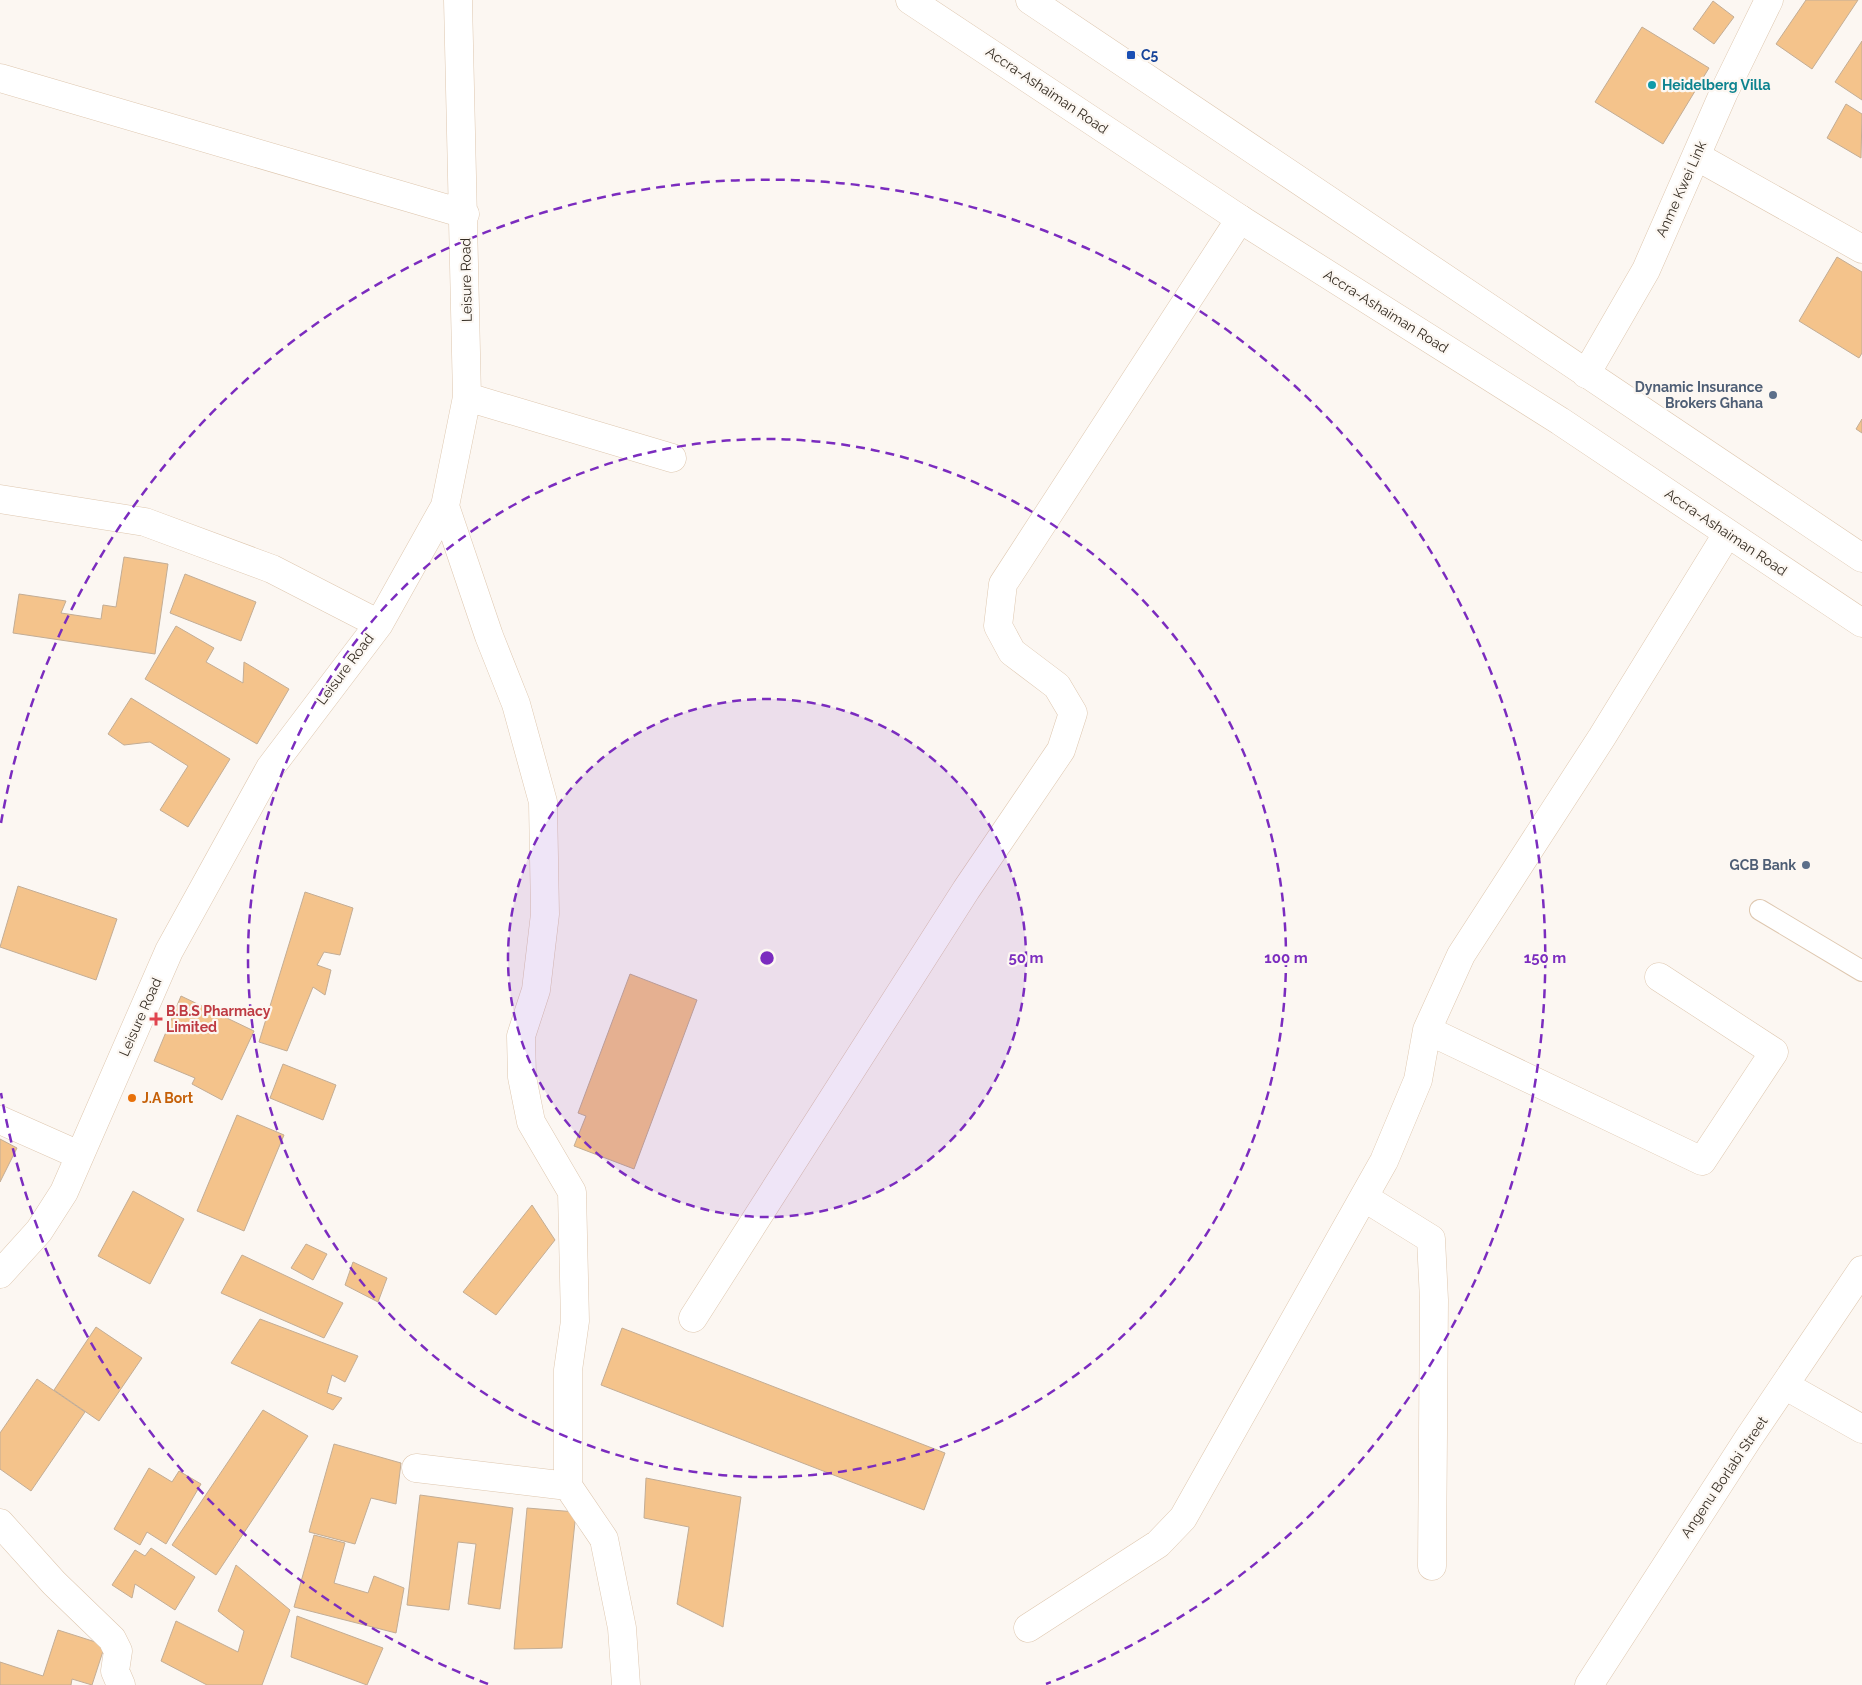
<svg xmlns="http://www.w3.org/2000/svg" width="1862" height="1685" font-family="Raleway,sans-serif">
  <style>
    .building { fill: #f4c38b; stroke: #c3ad95 }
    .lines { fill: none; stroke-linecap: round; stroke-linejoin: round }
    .lane-casing { stroke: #dec7af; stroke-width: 22 }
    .street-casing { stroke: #dec7af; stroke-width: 29 }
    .primary-casing { stroke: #dec7af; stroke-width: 29 }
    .lane { stroke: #fff; stroke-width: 20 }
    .street { stroke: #fff; stroke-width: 28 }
    .primary { stroke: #fff; stroke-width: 28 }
    .ring { fill: none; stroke: #7b2cbf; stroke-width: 2.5; stroke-dasharray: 9 6 }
    .transit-dot { fill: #1a4fb4; stroke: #fcf7f2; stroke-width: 2 }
    .culture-dot { fill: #0f9aa8; stroke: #fcf7f2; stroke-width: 2 }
    .service-dot { fill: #5c6f8a; stroke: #fcf7f2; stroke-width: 2 }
    .health-dot { fill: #e0444e; stroke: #fcf7f2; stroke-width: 2 }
    .food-dot { fill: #e8710a; stroke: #fcf7f2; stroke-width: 2 }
    .labels { text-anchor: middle; stroke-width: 4.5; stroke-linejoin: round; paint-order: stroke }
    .transit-label { font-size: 14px; font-weight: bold; fill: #164399; stroke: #fcf7f2; text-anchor: start }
    .culture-label { font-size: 14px; font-weight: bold; fill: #0d838f; stroke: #fcf7f2; text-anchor: start }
    .street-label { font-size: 14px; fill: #342c22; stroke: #fcf7f2 }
    .service-label { font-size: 14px; font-weight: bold; fill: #4e5e75; stroke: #fcf7f2; text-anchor: end }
    .health-label { font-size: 14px; font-weight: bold; fill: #be3a42; stroke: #fcf7f2; text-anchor: start }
    .food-label { font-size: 14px; font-weight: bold; fill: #c56008; stroke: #fcf7f2; text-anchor: start }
    .centre { fill: #7b2cbf; stroke: #fcf7f2; stroke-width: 2.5 }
    .ring-label { font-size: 15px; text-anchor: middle; font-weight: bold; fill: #7b2cbf; stroke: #fcf7f2; stroke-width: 4.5; stroke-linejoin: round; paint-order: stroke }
  </style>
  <rect width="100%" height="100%" fill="#fcf7f2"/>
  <path class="building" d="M1806,0H1858L1812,69L1776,44Z
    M1713,1L1734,17L1714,44L1693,29Z
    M1642,27L1709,68L1663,144L1595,102Z
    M1862,41V100L1835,82Z
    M1846,104L1862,114L1861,158L1827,138Z
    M1837,257L1862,272V353L1859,358L1799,321Z
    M1862,419V433L1856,429Z
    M124,557L168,564L155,654L13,633L19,594L66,601L61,613L101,619L103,605L116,607Z
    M185,574L256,602L241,641L170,613Z
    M176,626L214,648L206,662L243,683L244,662L289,689L257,744L145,679Z
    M131,698L230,759L188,827L160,810L188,766L150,742L124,745L108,734Z
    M18,886L117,919L96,980L0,947Z
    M305,892L353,908L340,955L324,952L317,965L331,970L325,995L313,987L287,1051L259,1042Z
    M630,974L697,1000L634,1169L574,1146L586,1116L578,1113Z
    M181,996L254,1031L222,1100L192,1084L195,1078L154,1061Z
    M283,1064L336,1085L323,1120L270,1098Z
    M237,1115L284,1135L244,1231L197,1211Z
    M0,1139L17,1148L0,1182Z
    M133,1191L184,1219L150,1284L98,1256Z
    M532,1205L555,1240L496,1315L463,1292Z
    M306,1244L327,1254L313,1280L291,1268Z
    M242,1255L343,1303L324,1338L221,1293Z
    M353,1262L387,1278L378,1302L345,1285Z
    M260,1319L358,1356L345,1382L332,1375L327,1393L342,1398L333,1410L231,1363Z
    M96,1327L142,1358L99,1421L54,1390Z
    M622,1328L945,1453L924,1510L601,1385Z
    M37,1379L85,1412L31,1491L0,1469V1433Z
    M263,1410L308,1436L216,1575L172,1545Z
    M334,1444L401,1463L396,1504L371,1498L355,1544L309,1532Z
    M149,1468L172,1482L179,1471L201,1484L166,1544L147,1532L140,1545L114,1529Z
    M646,1478L741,1497L723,1627L677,1604L689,1527L644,1518Z
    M420,1495L513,1508L500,1609L468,1604L476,1544L458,1542L449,1610L407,1605Z
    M527,1508L576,1512L562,1648L514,1649Z
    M314,1535L345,1543L334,1583L368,1593L374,1576L404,1588L396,1633L294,1607Z
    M151,1548L195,1577L175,1610L135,1584L132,1598L112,1585L135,1550L145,1556Z
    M236,1565L290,1610L262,1685H207L161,1661L176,1621L238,1652L244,1631L218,1611Z
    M297,1616L383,1648L367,1685L291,1657Z
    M58,1630L105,1645L92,1685L72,1679L71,1685H0V1662L43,1676Z"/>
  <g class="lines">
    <defs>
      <path id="lane" d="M1760,910L1862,971"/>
      <path id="street" d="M0,78L465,214
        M1696,156L1862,249
        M1586,374L1646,270L1724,92L1769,0
        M467,397L672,458
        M0,499L145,522L272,569L379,624
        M445,506L489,636L516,704L543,802L545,914L536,990L521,1036L522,1077L531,1122L572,1192L575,1321L568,1370V1486
        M1427,1030L1702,1161L1774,1052L1659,977
        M0,1120L79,1155
        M1365,1198L1431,1239L1434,1300L1432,1566
        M0,1274L39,1231L64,1192L169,951L270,768L379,624L445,506L467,397L458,0
        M693,1318L966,890L1061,750L1073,713L1057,686L1012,652L998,626L1003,584L1240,219
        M1786,1386L1862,1429
        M416,1468L568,1486L604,1539L622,1628L626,1685
        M0,1523L54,1583L112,1639L118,1651L115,1671L121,1685
        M1028,1628L1158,1544L1183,1518L1384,1161L1418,1080L1427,1030L1461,955L1602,737L1727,534
        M1589,1685L1748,1439L1862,1270"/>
      <path id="primary" d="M910,0L1240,219L1560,421L1862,623
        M1030,0L1862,558"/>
    </defs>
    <use href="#lane" class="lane-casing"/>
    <use href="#street" class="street-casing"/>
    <use href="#primary" class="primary-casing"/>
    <use href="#lane" class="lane"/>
    <use href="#street" class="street"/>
    <use href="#primary" class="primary"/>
  </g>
  <circle cx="767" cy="958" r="259" fill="#7b2cbf" fill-opacity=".12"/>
  <g class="ring">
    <circle cx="767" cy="958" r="259"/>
    <circle cx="767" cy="958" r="519"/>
    <path d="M488 1684A778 778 0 0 1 1 1093M1 823A778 778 0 1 1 1046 1684"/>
  </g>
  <rect class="transit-dot" x="1126" y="50" width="10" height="10" rx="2.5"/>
  <circle class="culture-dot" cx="1652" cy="85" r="5"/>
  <g class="service-dot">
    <circle cx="1773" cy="395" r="5"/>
    <circle cx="1806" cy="865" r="5"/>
  </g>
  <path class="health-dot" d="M153.5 1011.5h5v5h5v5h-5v5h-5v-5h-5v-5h5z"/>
  <circle class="food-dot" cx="132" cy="1098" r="5"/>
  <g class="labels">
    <g class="transit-label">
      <text x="1141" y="60">C5</text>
    </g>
    <g class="culture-label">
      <text x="1662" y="90">Heidelberg Villa</text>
    </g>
    <g class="street-label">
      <text transform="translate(1047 90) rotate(34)" y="5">Accra-Ashaiman Road</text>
      <text transform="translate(1681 189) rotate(-66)" y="5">Anme Kwei Link</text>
      <text transform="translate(466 280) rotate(-91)" y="5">Leisure Road</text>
      <text transform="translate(1386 311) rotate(32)" y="5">Accra-Ashaiman Road</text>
      <text transform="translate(1726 532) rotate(34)" y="5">Accra-Ashaiman Road</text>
      <text transform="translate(345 669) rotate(-53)" y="5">Leisure Road</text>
      <text transform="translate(140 1017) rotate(-66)" y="5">Leisure Road</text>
      <text transform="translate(1724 1477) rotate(-56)" y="5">Angenu Borlabi Street</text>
    </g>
    <g class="service-label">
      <text x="1763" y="392">Dynamic Insurance<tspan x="1763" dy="16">Brokers Ghana</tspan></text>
      <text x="1796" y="870">GCB Bank</text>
    </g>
    <g class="health-label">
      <text x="166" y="1016">B.B.S Pharmacy<tspan x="166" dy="16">Limited</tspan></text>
    </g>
    <g class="food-label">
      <text x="142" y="1103">J.A Bort</text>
    </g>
  </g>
  <circle cx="767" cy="958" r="8" class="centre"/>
  <g class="ring-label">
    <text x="1026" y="963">50 m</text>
    <text x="1286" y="963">100 m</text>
    <text x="1545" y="963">150 m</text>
  </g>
</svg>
